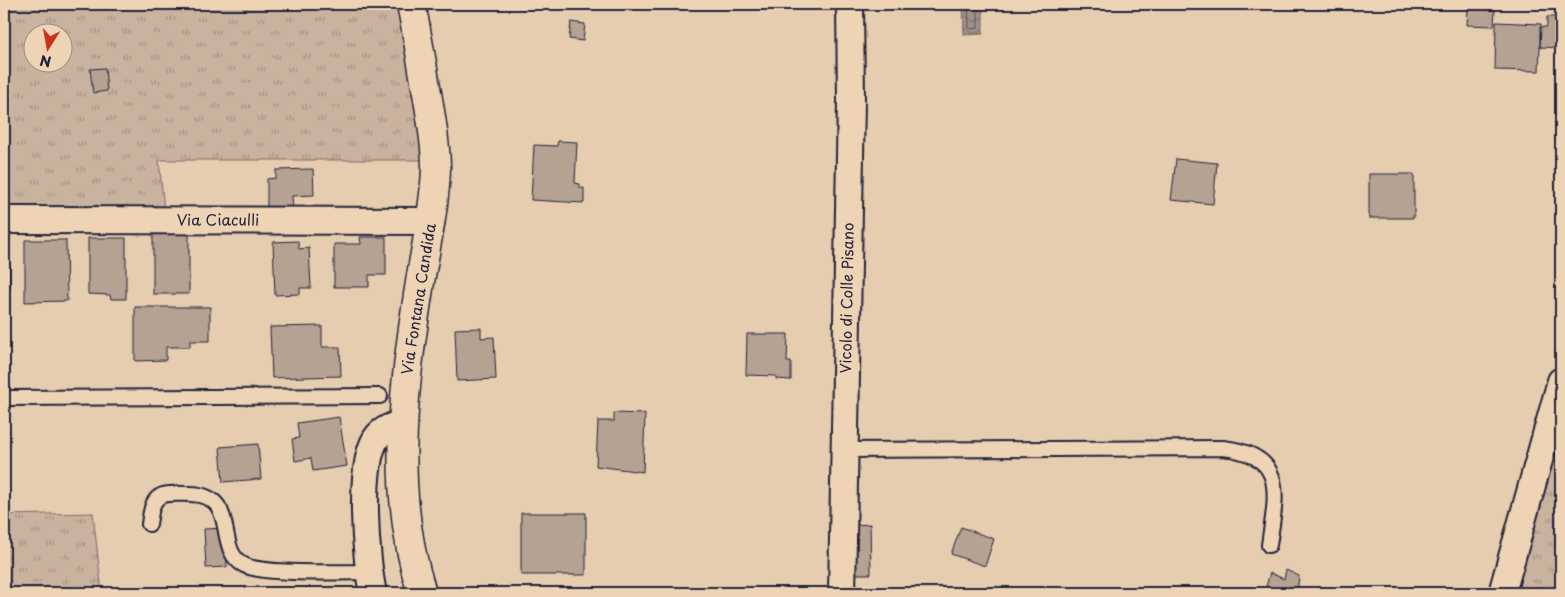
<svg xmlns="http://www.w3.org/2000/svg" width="1565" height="597" font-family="'Playpen Sans',sans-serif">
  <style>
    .grass { fill: url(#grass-tufts); stroke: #766a6d; fill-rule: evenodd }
    .water { fill: url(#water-waves); stroke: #6e6568 }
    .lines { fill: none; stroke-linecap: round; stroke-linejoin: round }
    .shore { stroke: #544e59; stroke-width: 1 }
    .building { fill: #b5a293; stroke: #22223b }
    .lane-casing { stroke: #22223b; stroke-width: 18 }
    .street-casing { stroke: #22223b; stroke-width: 30 }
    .secondary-casing { stroke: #22223b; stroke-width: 31 }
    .lane { stroke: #eed4b5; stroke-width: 14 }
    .street { stroke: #eed4b5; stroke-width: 26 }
    .secondary { stroke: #eed4b5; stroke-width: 28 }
    .labels { text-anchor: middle; stroke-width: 5; stroke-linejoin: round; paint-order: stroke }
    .street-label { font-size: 15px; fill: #22223b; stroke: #eed4b5 }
  </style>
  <defs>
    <pattern id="grass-tufts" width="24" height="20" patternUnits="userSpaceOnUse" patternTransform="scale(1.25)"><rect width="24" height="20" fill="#c9b39f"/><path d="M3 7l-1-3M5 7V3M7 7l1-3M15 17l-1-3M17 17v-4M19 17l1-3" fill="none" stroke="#a39183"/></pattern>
    <pattern id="water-waves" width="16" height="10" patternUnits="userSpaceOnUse" patternTransform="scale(1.25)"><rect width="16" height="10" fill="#a09186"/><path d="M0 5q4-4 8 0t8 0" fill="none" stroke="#82766f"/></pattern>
  </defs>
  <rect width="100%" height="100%" fill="#e6cdb0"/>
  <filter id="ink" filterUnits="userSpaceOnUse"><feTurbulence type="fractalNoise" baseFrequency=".02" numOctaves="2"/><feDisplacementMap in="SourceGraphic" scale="10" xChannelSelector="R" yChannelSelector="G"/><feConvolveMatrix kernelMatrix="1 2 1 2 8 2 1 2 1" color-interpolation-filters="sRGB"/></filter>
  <g filter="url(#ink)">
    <path class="grass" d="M4,4H411L436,160H159L165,220H4ZM32,32H62V62H32Z
      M1561,381V593H1502Z
      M93,513L102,593H4V515Z"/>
    <path class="water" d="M963,4H983V34L964,35Z"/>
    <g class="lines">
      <path class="shore" d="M968,4L969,27L971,29L978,28V4"/>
    </g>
    <path class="building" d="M1468,8L1495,10L1494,26L1467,25Z
      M1547,17H1561V48L1540,47V27H1547Z
      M571,22L585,24L583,41L569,39Z
      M1496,22L1541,24L1539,71L1495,70Z
      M105,68L107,91L93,93L90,69Z
      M558,141L577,142L575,183L580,184V188H584V203L531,200L534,145L557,146Z
      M1176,159L1217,163L1213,204L1171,200Z
      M313,169L314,195L292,196L293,209H267V179L276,178V170Z
      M1369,174H1414V218H1369Z
      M153,231H189V294H153Z
      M360,237H386V275H369V287H334V244H361Z
      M88,238H126V299H111L110,295L88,294Z
      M25,240H66L67,301L25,302Z
      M298,241L299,249L309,248L311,288H300V294L275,295L273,242Z
      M4,256H9L10,290H4Z
      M135,307H210V341H190V347H166V360L135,361Z
      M322,326V347H340L341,376L272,378L270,327Z
      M481,328V338L494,337L496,379L457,381L455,329Z
      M747,334H788L787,362H791V380L776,379V376L746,375Z
      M614,413L645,414L643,472L596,466L598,421H614Z
      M339,417L347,466L313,471L311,458L295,461L292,439L299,438L297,423Z
      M258,444L261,479L223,482L220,447Z
      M521,513H586V575H521Z
      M870,524L871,574H856L855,525Z
      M961,527L994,539L985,566L951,554Z
      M225,528L227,567L206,568L204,529Z
      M1286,570L1299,576L1297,593H1264L1270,573L1284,579Z
      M311,588V593H288V589Z"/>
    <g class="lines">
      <defs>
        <path id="lane" d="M4,398L380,396
          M845,450L1223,448C1288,455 1276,495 1269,545
          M149,524C151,513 151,499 163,495C172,493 181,494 190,494C241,495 213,549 244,565C263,575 344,572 369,572"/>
        <g id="street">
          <path id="s1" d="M4,220L431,221"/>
          <path d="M373,593C366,563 357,460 378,436C384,429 393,426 402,423"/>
          <path id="s2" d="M842,593L851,101L850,4"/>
          <path d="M1502,593L1561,381"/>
        </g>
        <path id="secondary" d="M411,4C417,33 422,63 427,93C431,117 436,143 436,168C435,204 427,240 421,276C404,382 389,489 422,593"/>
      </defs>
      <use href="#lane" class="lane-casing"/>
      <use href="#street" class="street-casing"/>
      <use href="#secondary" class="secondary-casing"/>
      <use href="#lane" class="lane"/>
      <use href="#street" class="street"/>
      <use href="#secondary" class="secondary"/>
    </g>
  </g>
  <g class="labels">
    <g class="street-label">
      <text dy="5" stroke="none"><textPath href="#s1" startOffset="214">Via Ciaculli</textPath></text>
      <text transform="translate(419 299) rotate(-81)" y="5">Via Fontana Candida</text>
      <text dy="5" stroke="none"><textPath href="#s2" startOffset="295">Vicolo di Colle Pisano</textPath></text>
    </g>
  </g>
  <rect width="1565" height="597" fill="none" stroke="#eed4b5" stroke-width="20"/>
  <rect x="10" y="10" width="1545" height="577" fill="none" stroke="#22223b" stroke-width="2" filter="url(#ink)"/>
  <g transform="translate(48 48) rotate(191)"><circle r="24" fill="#eed4b5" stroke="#9c8d84"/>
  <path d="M0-4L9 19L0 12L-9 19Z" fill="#c8321e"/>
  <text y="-8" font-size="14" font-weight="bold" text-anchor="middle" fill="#22223b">N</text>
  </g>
</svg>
